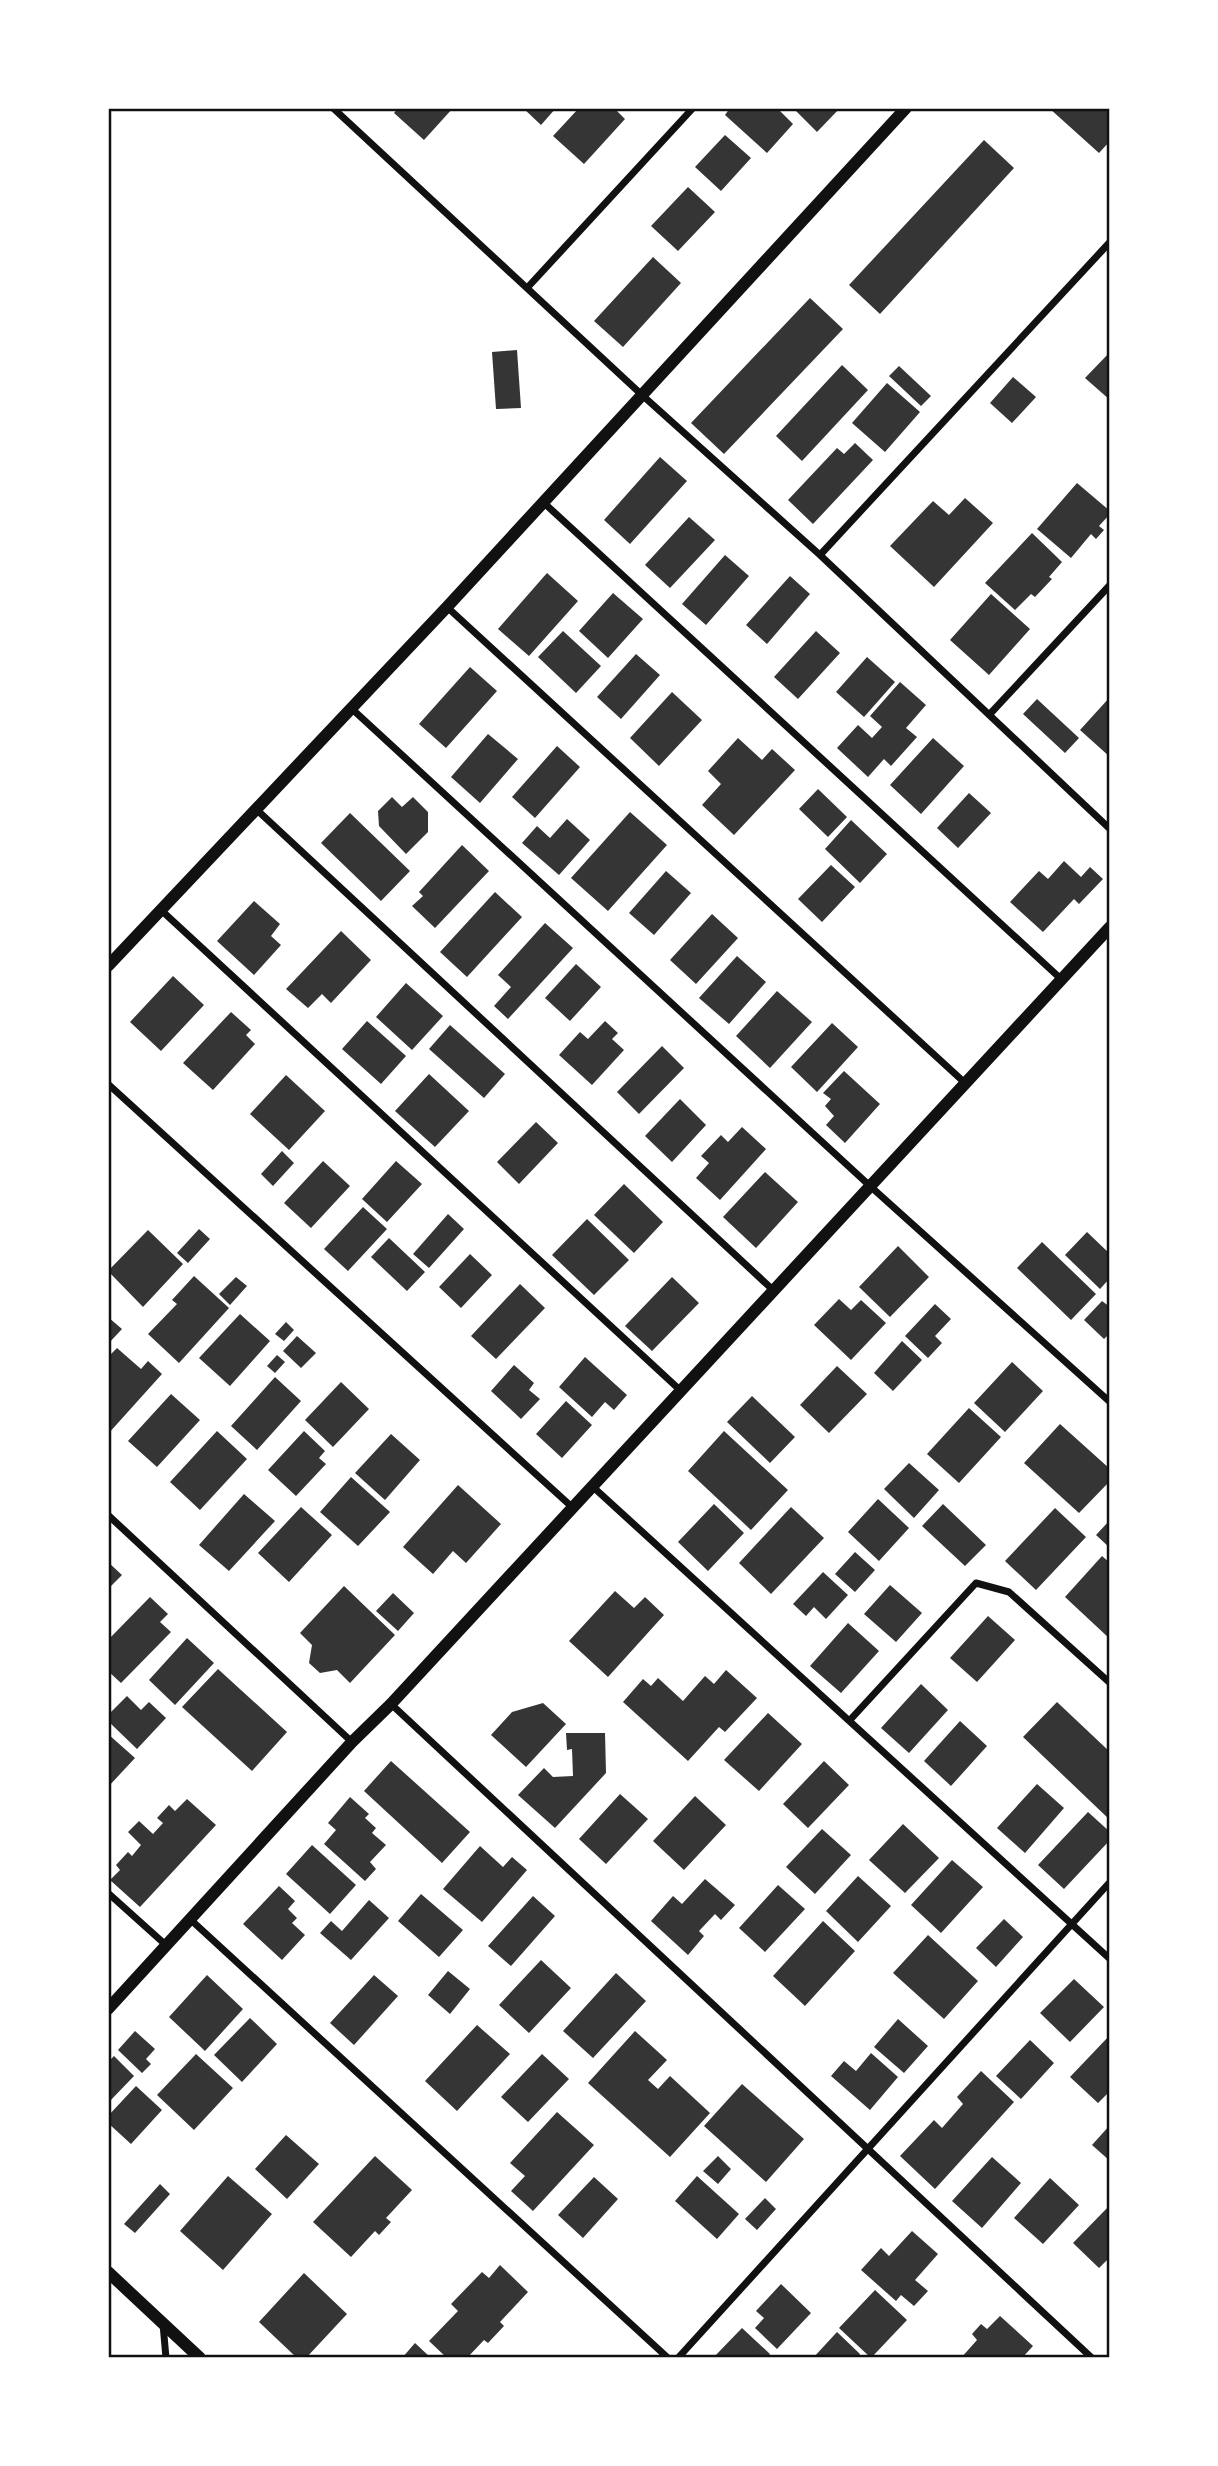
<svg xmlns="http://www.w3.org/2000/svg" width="1218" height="2466" font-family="'Work Sans',sans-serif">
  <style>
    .building { fill: #353535 }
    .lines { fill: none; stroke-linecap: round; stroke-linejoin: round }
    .minor { stroke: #111; stroke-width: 7 }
    .tertiary { stroke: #111; stroke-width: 12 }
    .neatline { fill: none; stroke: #111; stroke-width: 2.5 }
  </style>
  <rect width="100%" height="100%" fill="#fff"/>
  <path class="building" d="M398,108H453L424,140L394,113Z
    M523,108H556L541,125Z
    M579,108H614L625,119L584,164L553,136Z
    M730,108H777L793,124L767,153L725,115Z
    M793,108H840L817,132Z
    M1049,108H1104L1110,113V141L1099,153Z
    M725,135L751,158L721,191L695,167Z
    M984,140L1014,168L880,314L849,285Z
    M688,187L715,212L678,251L651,226Z
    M653,257L681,283L623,347L594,321Z
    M810,298L843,329L724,454L691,423Z
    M517,350L521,408L496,409L492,352Z
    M1110,352V400L1085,378Z
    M842,365L868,390L802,461L776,436Z
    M899,366L931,396L921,406L889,376Z
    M1013,377L1036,397L1012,423L990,403Z
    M887,383L920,412L885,452L852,423Z
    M855,443L873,460L813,524L788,500L837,448L844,454Z
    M660,457L687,481L630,544L604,520Z
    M1077,483L1110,511V514L1099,526L1104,530L1096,539L1091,534L1071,558L1037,529Z
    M965,498L993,523L934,587L890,546L933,501L949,515Z
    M689,517L715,540L670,588L645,565Z
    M1032,533L1062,562L1049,577L1052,579L1035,597L1031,594L1015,610L985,583Z
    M725,555L749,576L706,625L682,604Z
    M547,573L578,601L529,656L498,629Z
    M790,576L810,594L767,644L746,625Z
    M613,593L643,619L608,658L579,631Z
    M991,594L1030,629L989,675L950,640Z
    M563,631L601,666L576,693L538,657Z
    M816,631L840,653L798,699L774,677Z
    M636,654L660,675L621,719L597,697Z
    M867,657L895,682L864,717L836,692Z
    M470,667L497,691L446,748L419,724Z
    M900,682L926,705L906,728L917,737L891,766L884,759L868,777L837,748L858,725L872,738L882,727L870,716Z
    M672,692L702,720L659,766L630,738Z
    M1110,697V757L1080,730Z
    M1037,699L1079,738L1065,753L1023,714Z
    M488,734L518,759L480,803L451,777Z
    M738,738L762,760L772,749L795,770L734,835L702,805L721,784L708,771Z
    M933,738L964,766L921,814L890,785Z
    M557,746L580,767L535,818L512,797Z
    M818,789L847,817L828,837L799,809Z
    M969,793L991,813L958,848L937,828Z
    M392,797L402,807L413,797L428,812V832L406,854L379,826L378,811Z
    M630,812L667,845L608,911L571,878Z
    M350,813L410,871L381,901L321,843Z
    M567,819L590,840L559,875L522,843L537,826L550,838Z
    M851,820L887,854L860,883L825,849Z
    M462,845L489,871L435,928L412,906L423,896L419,892Z
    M1064,861L1081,877L1090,867L1103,879L1079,904L1074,899L1043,932L1010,902L1039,871L1048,879Z
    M831,865L855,887L822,922L798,899Z
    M666,871L691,893L654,935L629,913Z
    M495,892L522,917L467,977L440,952Z
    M254,901L280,924L271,936L281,945L254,975L217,941Z
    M712,914L738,938L696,984L670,960Z
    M545,923L573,948L508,1019L494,1006L511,987L498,975Z
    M341,931L371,960L331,1003L322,994L308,1008L286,989Z
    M737,956L766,982L729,1024L699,998Z
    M576,964L601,987L570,1021L545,998Z
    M173,976L204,1005L161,1051L130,1022Z
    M406,983L443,1016L412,1050L376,1017Z
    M777,991L812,1022L770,1068L736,1036Z
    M231,1012L251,1030L246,1035L255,1044L213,1090L183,1063Z
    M367,1021L406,1056L381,1084L342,1049Z
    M605,1021L618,1033L612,1039L624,1050L592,1085L559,1055L580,1032L588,1039Z
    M832,1023L858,1047L817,1092L791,1067Z
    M450,1025L505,1074L484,1098L429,1049Z
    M662,1046L684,1068L639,1114L617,1092Z
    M844,1071L880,1104L845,1143L826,1125L834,1116L825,1106L831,1099L823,1093Z
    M429,1074L469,1111L435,1147L395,1111Z
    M286,1075L325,1111L289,1150L250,1114Z
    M680,1099L706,1125L672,1162L645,1136Z
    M536,1122L558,1143L519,1184L497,1162Z
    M742,1127L766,1149L720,1200L696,1178L709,1163L701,1156L721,1135L728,1142Z
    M282,1151L294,1163L273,1186L261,1174Z
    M323,1161L350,1186L311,1228L284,1203Z
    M396,1161L422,1184L387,1222L362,1199Z
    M765,1172L798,1202L756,1248L723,1217Z
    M624,1184L663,1222L634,1253L594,1215Z
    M363,1207L387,1229L348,1271L324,1249Z
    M448,1214L464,1229L429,1268L413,1254Z
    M587,1219L629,1260L594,1295L552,1255Z
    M199,1229L210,1239L188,1263L177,1253Z
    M148,1230L183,1264L143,1307L108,1271Z
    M1087,1232L1110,1254V1278L1100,1289L1065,1255Z
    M389,1238L425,1272L407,1291L371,1257Z
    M1042,1242L1096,1294L1071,1320L1017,1268Z
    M898,1246L929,1277L890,1317L859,1287Z
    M470,1254L492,1275L461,1308L439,1287Z
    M194,1276L229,1308L179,1363L148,1334L177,1304L172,1300Z
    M236,1277L247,1286L230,1305L219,1294Z
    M672,1277L699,1303L652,1351L625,1326Z
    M520,1284L545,1308L496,1359L471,1336Z
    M839,1299L851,1310L861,1300L886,1323L851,1360L814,1325Z
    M1102,1301L1110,1307V1333L1104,1339L1084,1320Z
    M935,1304L951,1319L935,1336L942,1343L928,1358L905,1336Z
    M240,1314L270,1341L230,1386L199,1358Z
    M108,1317L122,1329L108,1344Z
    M286,1322L294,1330L284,1341L275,1334Z
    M297,1336L316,1353L301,1368L283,1351Z
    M902,1341L922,1360L893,1391L874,1373Z
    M117,1348L141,1369L148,1361L162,1374L108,1434V1357Z
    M277,1355L285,1362L275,1373L267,1366Z
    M585,1357L627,1395L614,1410L605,1402L592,1417L559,1387Z
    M1012,1362L1043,1391L1005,1432L974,1403Z
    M514,1365L534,1383L529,1390L540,1399L521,1419L491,1391Z
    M837,1366L867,1394L829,1433L800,1405Z
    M275,1377L301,1401L257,1450L231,1426Z
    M341,1382L369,1409L333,1447L305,1420Z
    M171,1394L200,1420L157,1467L128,1441Z
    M752,1396L795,1437L770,1463L727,1422Z
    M566,1401L592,1425L562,1458L536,1434Z
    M969,1408L1001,1437L959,1483L927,1454Z
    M1060,1424L1110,1469V1481L1079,1513L1024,1463Z
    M217,1431L247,1459L200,1510L170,1482Z
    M304,1431L325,1451L319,1458L326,1464L296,1496L268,1470Z
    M724,1431L788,1490L751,1530L688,1471Z
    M391,1434L420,1460L385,1500L355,1473Z
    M909,1463L939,1490L914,1518L884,1489Z
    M351,1477L390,1512L358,1546L320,1512Z
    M458,1485L501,1524L466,1563L453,1551L433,1574L403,1547Z
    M244,1494L275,1521L229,1571L199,1545Z
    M878,1499L909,1528L879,1561L848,1532Z
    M714,1504L744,1533L708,1571L678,1542Z
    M943,1504L986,1545L965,1566L922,1526Z
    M301,1507L332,1535L289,1582L258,1553Z
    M791,1507L824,1538L771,1594L739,1563Z
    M1055,1508L1086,1537L1036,1590L1005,1561Z
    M1110,1520V1548L1096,1535Z
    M855,1552L875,1570L855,1592L835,1574Z
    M1102,1556L1110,1563V1639L1065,1597Z
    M108,1562L122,1575L108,1589Z
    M823,1572L848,1595L826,1619L814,1607L806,1616L793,1604Z
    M890,1585L922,1613L896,1642L864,1614Z
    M344,1586L395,1635L350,1683L337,1670L320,1673L309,1663L312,1645L300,1633Z
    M615,1591L634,1608L645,1597L664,1615L608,1677L569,1641Z
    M393,1593L414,1613L398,1631L376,1611Z
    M150,1597L168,1614L160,1622L171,1632L121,1683L108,1671V1640Z
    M988,1616L1015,1640L977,1682L950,1658Z
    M848,1623L879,1651L841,1693L810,1666Z
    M187,1638L214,1663L175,1705L149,1680Z
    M218,1669L287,1732L252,1771L182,1707Z
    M726,1670L757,1698L725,1732L719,1727L688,1761L623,1702L643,1679L651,1686L658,1678L683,1701L705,1676L714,1684Z
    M921,1684L948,1710L909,1753L881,1728Z
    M127,1696L141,1710L149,1702L166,1718L137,1749L108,1721V1715Z
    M1057,1702L1110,1752V1820L1023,1737Z
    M543,1703L566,1724L526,1767L491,1735L512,1712Z
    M768,1713L802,1744L759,1791L724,1760Z
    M960,1721L987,1746L951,1786L924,1761Z
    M566,1733H605L606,1773L555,1828L518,1795L544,1768L553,1777L573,1776L572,1749L567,1750Z
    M108,1734L135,1758L108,1787Z
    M391,1761L470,1832L442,1863L364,1791Z
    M824,1761L849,1785L808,1828L783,1804Z
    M1037,1784L1064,1808L1025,1853L997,1828Z
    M620,1794L648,1819L606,1864L579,1839Z
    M695,1796L726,1825L684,1870L653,1841Z
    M350,1797L369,1814L365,1818L376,1828L372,1833L386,1845L370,1862L376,1869L365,1881L324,1844L336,1830L328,1823Z
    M187,1799L216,1825L140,1907L110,1880L120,1870L116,1865L128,1852L132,1856L141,1845L128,1832L139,1821L153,1834L163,1823L157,1818L169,1805L175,1811Z
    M1088,1812L1110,1832V1840L1064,1889L1038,1865Z
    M903,1824L939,1858L905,1893L869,1860Z
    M822,1829L851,1855L815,1894L786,1867Z
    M312,1845L356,1885L330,1914L286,1874Z
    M480,1846L503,1867L512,1857L527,1870L482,1922L443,1889Z
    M952,1860L983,1887L941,1933L911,1905Z
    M858,1876L891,1906L858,1942L826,1911Z
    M705,1879L735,1905L721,1920L715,1914L699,1931L704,1936L688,1955L651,1921L673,1896L682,1904Z
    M778,1885L805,1909L765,1952L739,1928Z
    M279,1886L295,1901L288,1909L297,1918L292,1923L305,1935L282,1960L243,1924Z
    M421,1894L463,1930L439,1957L398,1921Z
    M533,1896L555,1916L511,1966L488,1946Z
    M369,1900L389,1918L351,1960L320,1933L331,1921L342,1931Z
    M1004,1919L1023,1937L996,1967L976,1948Z
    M823,1921L855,1951L805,2006L773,1976Z
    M928,1935L978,1981L944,2019L893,1973Z
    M541,1960L571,1988L529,2033L499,2005Z
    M448,1971L470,1989L450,2014L428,1995Z
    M616,1973L646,2001L593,2058L563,2031Z
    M207,1975L243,2009L205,2051L169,2017Z
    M374,1975L398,1996L354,2045L330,2023Z
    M1074,1979L1104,2007L1070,2042L1040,2013Z
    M250,2018L277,2044L242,2082L214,2055Z
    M898,2019L928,2046L904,2073L874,2047Z
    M477,2025L510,2054L457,2111L425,2081Z
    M135,2031L155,2049L146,2059L151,2064L142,2073L118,2050Z
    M635,2031L667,2060L648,2080L658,2089L670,2076L710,2113L670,2157L588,2083Z
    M1110,2035V2091L1098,2103L1070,2077Z
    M1030,2040L1054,2063L1021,2099L996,2076Z
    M871,2053L898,2077L870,2110L831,2076L844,2061L856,2071Z
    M196,2054L233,2088L194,2130L157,2095Z
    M542,2054L569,2079L528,2122L501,2097Z
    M114,2056L134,2076L108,2103V2062Z
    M981,2071L1014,2102L935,2189L900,2156L934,2120L942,2128L963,2104L957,2097Z
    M742,2084L804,2139L766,2182L704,2126Z
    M136,2086L162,2110L131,2144L108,2123V2116Z
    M557,2112L594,2145L533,2211L511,2191L525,2176L510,2163Z
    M1110,2125V2161L1092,2145Z
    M286,2135L319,2164L287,2199L255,2169Z
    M375,2156L412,2190L386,2218L391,2222L379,2235L375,2231L351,2257L313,2222Z
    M718,2156L731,2169L718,2184L703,2171Z
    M992,2157L1021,2183L982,2228L952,2201Z
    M228,2176L272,2214L223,2270L180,2231Z
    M697,2176L739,2214L717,2239L675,2201Z
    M594,2177L618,2199L583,2238L558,2215Z
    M1050,2178L1079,2205L1043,2244L1014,2218Z
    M160,2184L170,2194L135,2233L124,2224Z
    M765,2198L776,2209L757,2230L745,2219Z
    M1110,2205V2257L1099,2268L1073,2243Z
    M912,2231L938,2254L915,2280L928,2291L914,2306L901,2295L896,2301L861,2270L881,2248L889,2256Z
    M500,2265L528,2292L500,2322L504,2326L488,2343L484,2340L467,2358H447L429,2341L458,2311L451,2304L482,2272L489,2278Z
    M304,2273L347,2314L306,2358H297L259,2322Z
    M781,2284L811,2313L777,2349L755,2328L764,2318L756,2311Z
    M875,2290L907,2320L871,2358L839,2328Z
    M1000,2316L1033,2346L1022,2358H961L977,2340L972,2334L981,2324L987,2329Z
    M742,2328L770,2354L767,2358H713Z
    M837,2332L860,2354L857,2358H813Z
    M415,2343L431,2358H402Z"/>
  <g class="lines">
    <path class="minor" d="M333,108L642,395L820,555L1110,829
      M528,287L693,108
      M543,502L1061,979
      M820,555L1110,242
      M447,607L965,1083
      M351,708L870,1186L1110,1402
      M989,715L1110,585
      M256,809L773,1290
      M161,910L681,1391
      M108,1084L572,1507
      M592,1486L1110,1959
      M108,1515L352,1742
      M391,1704L1092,2358
      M850,1720L976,1583L1009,1592L1110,1683
      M108,1893L167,1946
      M191,1920L668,2358
      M163,2324L166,2358
      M678,2358L1110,1882"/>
    <path class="tertiary" d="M108,966L447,607L906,108
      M108,2009L352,1742L391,1704L1110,927
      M108,2272L200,2358"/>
  </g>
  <rect width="1218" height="2466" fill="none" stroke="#ffffff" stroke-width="220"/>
  <rect x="110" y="110" width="998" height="2246" class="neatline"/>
</svg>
